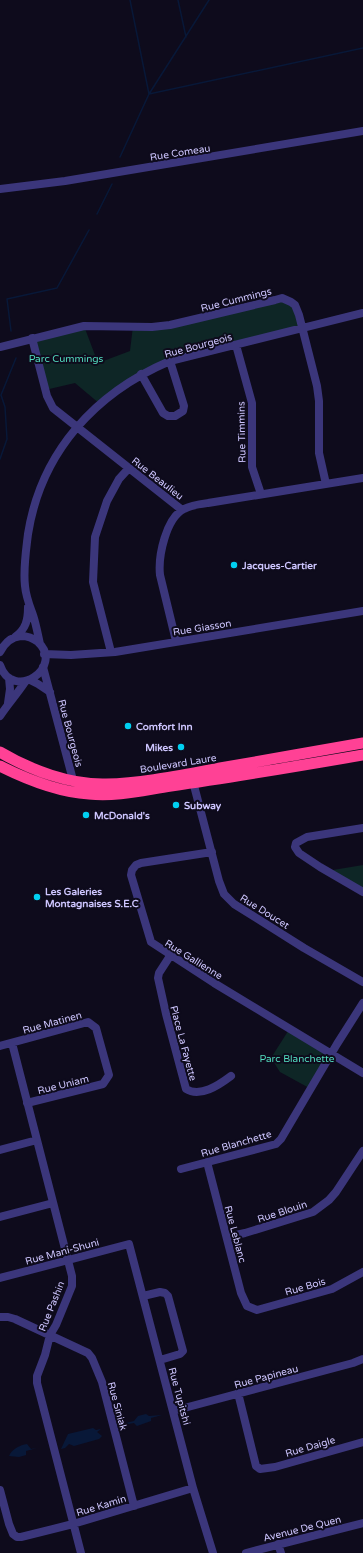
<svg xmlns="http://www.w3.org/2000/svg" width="363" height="1553" font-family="'Varela Round',sans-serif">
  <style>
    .green { fill: #0e2626 }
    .water { fill: #081838 }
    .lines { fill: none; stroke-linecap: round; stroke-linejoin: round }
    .stream { stroke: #081838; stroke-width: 1.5 }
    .minor { stroke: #3b367b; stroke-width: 8 }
    .highway { stroke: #ff4195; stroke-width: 11 }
    .poi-dot { fill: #00d0f1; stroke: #0e0b1c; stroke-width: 1.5 }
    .labels { text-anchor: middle; stroke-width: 4; stroke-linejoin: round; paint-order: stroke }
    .street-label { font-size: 10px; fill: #cec6ff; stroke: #0e0b1c }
    .park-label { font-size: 10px; fill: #53dec0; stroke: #0e0b1c }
    .poi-label { font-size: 10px; font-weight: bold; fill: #cec6ff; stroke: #0e0b1c; text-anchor: start }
  </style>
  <rect width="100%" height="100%" fill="#0e0b1c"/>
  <path class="green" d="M265,302H291L302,328L170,361L100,404L75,383L45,390L32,338L84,326L98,363L130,351L133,326L161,327Z
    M363,865V892L327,871Z
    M290,1028L333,1055L311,1089L280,1072L271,1058Z"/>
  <path class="water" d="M146,1414L149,1416L162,1415L151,1418V1421L137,1426L134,1423L117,1426V1425L134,1421L138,1416Z
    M93,1428L96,1430L101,1429L97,1432L102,1436L99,1439L74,1446L69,1444L65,1448L61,1449L68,1434Z
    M27,1444L31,1449L37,1448L26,1451V1455L19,1457L9,1456C12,1449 20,1445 27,1444Z"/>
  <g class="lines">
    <path class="stream" d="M130,0L149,94L363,48
      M178,0L186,37
      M120,157L149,94L209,0
      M97,214L112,184
      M11,331L7,299L57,288L89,230
      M0,459L7,439L5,407L1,395L16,358"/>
    <path class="minor" d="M0,189L65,181L363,131
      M32,338L47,396L53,408L182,510
      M236,345L252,403V467L261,494
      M0,347L84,326L152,327L170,325L275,300L282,298L291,302L295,305L299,315L317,386L319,401V453L326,484
      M141,374L163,413L168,416H175L183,411L184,406L170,361
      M15,637C26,629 28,620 28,607
      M176,641L160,575C158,556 166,518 184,509C191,505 200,504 208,503L363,478
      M40,644C38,635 36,624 33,615C29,604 26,597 25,586C23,569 26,551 28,534C41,452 95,393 170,361L363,313
      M0,652C4,644 10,637 21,636C27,636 33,638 38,642C65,667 13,703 0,665
      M111,652L93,582L95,537L107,501L119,479L129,468
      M44,654L71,655L115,652L363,611
      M43,667L73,780
      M30,680L38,684L50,692
      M8,703L10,689L9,678
      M0,716C8,704 17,694 25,682
      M192,778L219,881L224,894L234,904L304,948L363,982
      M363,828L307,837L296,843L295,847L299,853L320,867L363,892
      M212,852L141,863L136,865L132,870L131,875L151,942L214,983L363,1073
      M170,956L159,973L158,978L166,1014L186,1089C200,1098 219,1085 231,1076
      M12,1043L72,1276V1286L56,1325L50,1335L45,1355L37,1376V1383L81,1553
      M0,1046L88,1022L96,1028L109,1075L103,1084L27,1103
      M0,1150L37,1140
      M207,1162L241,1293L247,1306L257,1310L332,1289L363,1272
      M181,1169L276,1144L281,1139L337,1044L363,1003
      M0,1217L53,1203
      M227,1237L245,1233L313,1212L329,1200L336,1192L363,1151
      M0,1278L129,1244L193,1488L213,1553
      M143,1296L160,1292L165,1293L168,1296L183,1351L180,1354L160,1360
      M0,1317H8L15,1319L88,1353L92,1358L102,1382L134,1506
      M238,1393L256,1466L260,1469L275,1467L363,1442
      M173,1411L353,1363L363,1359
      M0,1490L9,1524L13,1534L17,1537H21L73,1524L193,1488
      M278,1544L281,1553
      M246,1553L363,1523"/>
    <path class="highway" d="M0,752C30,770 71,785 106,784C146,783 186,774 226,767C272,759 317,751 363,743
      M0,766C28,780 59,792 89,794C116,797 144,790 171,786C235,777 299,766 363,755"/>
  </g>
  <g class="poi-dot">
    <circle cx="234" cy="565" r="4"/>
    <circle cx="128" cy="726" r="4"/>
    <circle cx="181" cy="747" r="4"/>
    <circle cx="176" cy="805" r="4"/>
    <circle cx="86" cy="815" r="4"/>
    <circle cx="37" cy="897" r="4"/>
  </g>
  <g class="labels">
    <g class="street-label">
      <text transform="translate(180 152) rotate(-9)" y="4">Rue Comeau</text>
      <text transform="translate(236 299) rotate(-14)" y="4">Rue Cummings</text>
      <text transform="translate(198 345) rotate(-15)" y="4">Rue Bourgeois</text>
      <text transform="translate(241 432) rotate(-91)" y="4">Rue Timmins</text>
      <text transform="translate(158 478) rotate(38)" y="4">Rue Beaulieu</text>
      <text transform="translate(202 627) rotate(-9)" y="4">Rue Giasson</text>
      <text transform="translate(71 733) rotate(75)" y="4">Rue Bourgeois</text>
      <text transform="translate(178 763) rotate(-9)" y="4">Boulevard Laure</text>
      <text transform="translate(265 911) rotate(32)" y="4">Rue Doucet</text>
      <text transform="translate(194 959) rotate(32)" y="4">Rue Gallienne</text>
      <text transform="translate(52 1022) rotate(-15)" y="4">Rue Matinen</text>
      <text transform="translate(184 1043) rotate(75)" y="4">Place La Fayette</text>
      <text transform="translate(63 1084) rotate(-14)" y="4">Rue Uniam</text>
      <text transform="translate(236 1143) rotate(-16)" y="4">Rue Blanchette</text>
      <text transform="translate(282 1211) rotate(-18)" y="4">Rue Blouin</text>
      <text transform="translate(236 1234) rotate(75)" y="4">Rue Leblanc</text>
      <text transform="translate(62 1251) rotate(-15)" y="4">Rue Mani-Shuni</text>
      <text transform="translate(305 1286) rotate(-16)" y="4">Rue Bois</text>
      <text transform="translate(51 1306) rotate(-68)" y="4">Rue Pashin</text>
      <text transform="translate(266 1376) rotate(-15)" y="4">Rue Papineau</text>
      <text transform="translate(180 1396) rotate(75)" y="4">Rue Tupitshi</text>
      <text transform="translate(118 1406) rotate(75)" y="4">Rue Siniak</text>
      <text transform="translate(310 1446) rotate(-16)" y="4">Rue Daigle</text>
      <text transform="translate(101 1505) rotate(-17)" y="4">Rue Kamin</text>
      <text transform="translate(302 1528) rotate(-14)" y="4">Avenue De Quen</text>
    </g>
    <g class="park-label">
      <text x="66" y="362">Parc Cummings</text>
      <text x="297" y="1062">Parc Blanchette</text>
    </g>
    <g class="poi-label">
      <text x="242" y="569">Jacques-Cartier</text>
      <text x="136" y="730">Comfort Inn</text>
      <text x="173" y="751" text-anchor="end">Mikes</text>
      <text x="184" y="809">Subway</text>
      <text x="94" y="819">McDonald's</text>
      <text x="45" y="895">Les Galeries<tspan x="45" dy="12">Montagnaises S.E.C</tspan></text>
    </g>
  </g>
</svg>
